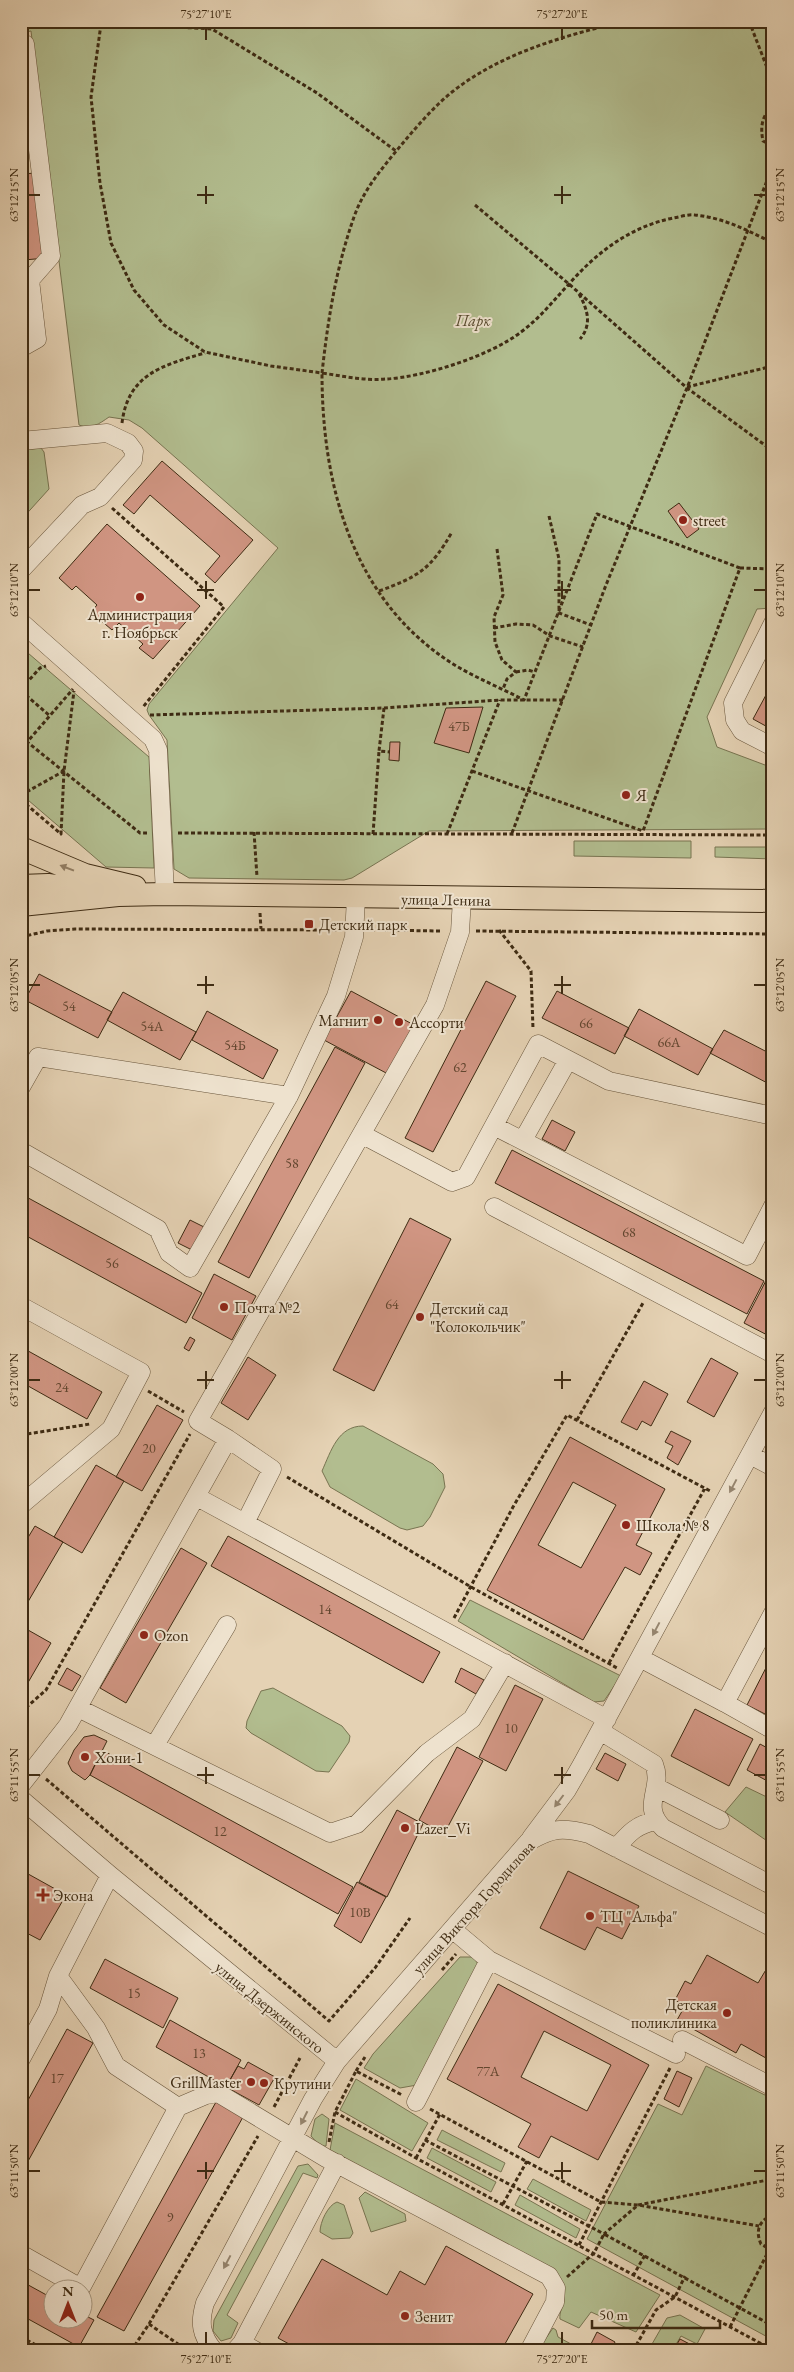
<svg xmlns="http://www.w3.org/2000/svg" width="794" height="2372" font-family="'EB Garamond',serif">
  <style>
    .green { fill: #b2bd8f; stroke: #787451 }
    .building { fill: #d09582; stroke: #3e2b13; fill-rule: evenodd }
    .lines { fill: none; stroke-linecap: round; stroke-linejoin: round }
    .minor-casing { stroke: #68553b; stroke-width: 19 }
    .major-casing { stroke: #3e2b13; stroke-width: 24 }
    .path { stroke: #3e2b13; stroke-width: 3; stroke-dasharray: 4 2.5; stroke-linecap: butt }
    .minor { stroke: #eee2ce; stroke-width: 18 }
    .major { stroke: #e5d2b4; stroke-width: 22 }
    .oneway { fill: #927e64 }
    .oneway2 { fill: #968670 }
    .ticks { fill: none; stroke: #3e2b13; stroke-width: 2 }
    .poi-dot { fill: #8f2418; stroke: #eee2ce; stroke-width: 2 }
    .labels { text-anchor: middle; stroke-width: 4; stroke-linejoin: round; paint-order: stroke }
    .number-label { font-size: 14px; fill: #62462f }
    .park-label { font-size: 16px; font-style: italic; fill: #55482c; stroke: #eee2ce }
    .poi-label { font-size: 16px; fill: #3e2b13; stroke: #eee2ce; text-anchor: start }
    .street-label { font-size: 16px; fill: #3e2b13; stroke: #eee2ce }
    .neatline { fill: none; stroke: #3e2b13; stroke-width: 2 }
    .ticks-label { font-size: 12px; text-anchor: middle; fill: #3e2b13 }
  </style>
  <rect width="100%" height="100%" fill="#e5d2b4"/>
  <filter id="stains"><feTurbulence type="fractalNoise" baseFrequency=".004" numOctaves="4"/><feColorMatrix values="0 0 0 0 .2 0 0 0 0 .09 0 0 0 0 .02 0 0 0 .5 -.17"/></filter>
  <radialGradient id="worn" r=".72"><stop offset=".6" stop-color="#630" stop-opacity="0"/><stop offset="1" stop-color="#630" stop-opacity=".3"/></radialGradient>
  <path class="green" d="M21,21H773V608L757,609L707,717L717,747L773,768V829L429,831L352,878L344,880L189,878L174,869L167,740L149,715L147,710L149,704L278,548L142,428L129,420L109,417C99,424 91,430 79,425L31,31L21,33Z
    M41,448L44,452L49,489L21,520V450Z
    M21,647L149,757L154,868L106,867L21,794Z
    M574,841H691V858L574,856Z
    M715,847H773V859L715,857Z
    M363,1426L433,1464L443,1474L445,1487L430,1517L423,1526L407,1530L400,1528L330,1487L322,1471C331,1451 338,1426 363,1426Z
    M470,1600L621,1676L604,1701L594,1702L458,1621Z
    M273,1688L342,1726L350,1736L349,1742L329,1772L316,1771L251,1733L246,1728L247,1721L261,1691Z
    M746,1787L773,1800V1845L725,1812Z
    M460,1957H473L481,1968L417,2085L400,2088L364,2068L373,2054Z
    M706,2066L773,2099V2340L587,2239L658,2104L682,2115Z
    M356,2079L428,2123L412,2151L340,2110Z
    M322,2114L329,2119L326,2146H320L311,2136L315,2119Z
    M335,2123L660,2295L636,2332L591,2312L579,2328L560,2319C559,2312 563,2307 564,2300C565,2290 560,2281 555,2273L330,2150Z
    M442,2130L505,2163L501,2172L437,2140Z
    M432,2148L496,2182L491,2192L427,2158Z
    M308,2164L318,2175L317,2178L303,2173L227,2315L238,2323L231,2338L221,2341L213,2331L214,2320L298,2166Z
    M533,2179L591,2210L586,2221L527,2189Z
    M365,2192L405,2214L406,2221L371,2232L359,2198Z
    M520,2195L580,2229L576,2238L515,2205Z
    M337,2202L344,2205L353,2233L350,2238L332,2239L320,2232C320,2222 328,2205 337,2202Z
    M680,2315L705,2329L697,2344L681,2336L672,2351H648L667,2318Z
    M553,2328L556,2330L558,2337L584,2351H537Z"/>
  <path class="building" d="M36,173L46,258L24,260L21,238V174Z
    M162,461L253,540L215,583L205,574L220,556L150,495L134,514L123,505Z
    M679,503L699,529L687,538L668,511Z
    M107,524L200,606L153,659L139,648L143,644L119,623L112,630L91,612L97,605L76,586L72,590L59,578Z
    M773,682V730L753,719Z
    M483,707L469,753L434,743L446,708Z
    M390,742H400L399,761L389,760Z
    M39,974L112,1012L98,1038L25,1000Z
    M21,980L28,995L21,1003Z
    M486,981L516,996L433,1152L405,1138Z
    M351,991L414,1025L388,1074L324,1040Z
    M557,991L629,1028L615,1054L542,1018Z
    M123,992L196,1032L180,1060L107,1020Z
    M639,1009L713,1049L698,1075L624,1036Z
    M207,1011L278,1050L263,1079L192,1040Z
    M724,1030L773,1055V1086L710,1053Z
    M335,1047L365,1063L249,1278L218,1262Z
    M552,1120L575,1132L565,1151L542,1139Z
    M512,1150L764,1281L747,1314L495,1183Z
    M21,1194L202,1293L186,1323L21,1233Z
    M410,1218L451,1239L374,1391L333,1370Z
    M190,1220L204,1227L192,1250L178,1243Z
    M773,1247V1261L767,1258Z
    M772,1269H773V1338L744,1323Z
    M214,1274L256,1296L232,1340L192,1318Z
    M190,1337L195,1340L189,1351L184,1348Z
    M21,1347L102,1392L87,1419L21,1382Z
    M248,1357L276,1375L248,1420L221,1403Z
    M711,1358L738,1373L714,1417L687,1402Z
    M644,1381L668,1394L651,1426L642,1421L637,1430L621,1422Z
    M157,1405L183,1420L142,1491L116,1477Z
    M671,1431L691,1441L678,1465L667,1458L673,1446L665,1442Z
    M570,1437L665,1489L636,1545L652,1553L640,1575L625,1567L583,1640L487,1590ZM573,1482L616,1505L581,1568L538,1545Z
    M96,1465L124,1481L82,1553L54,1537Z
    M35,1526L63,1542L22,1612L21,1549Z
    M228,1536L440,1652L423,1683L211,1566Z
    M181,1548L207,1563L126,1703L100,1688Z
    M21,1626L51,1643L26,1686L21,1683Z
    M773,1654V1718L747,1705Z
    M67,1668L81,1676L72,1691L58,1684Z
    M461,1668L484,1680L476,1694L455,1682Z
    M515,1685L543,1699L506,1771L479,1757Z
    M695,1709L753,1739L729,1786L671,1756Z
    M94,1735L107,1741L90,1775L85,1780L72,1771L68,1763L74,1750L84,1737Z
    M760,1744L773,1751V1784L747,1770Z
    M457,1747L483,1761L444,1834L419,1820Z
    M102,1750L353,1887L338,1914L90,1775Z
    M605,1753L626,1764L618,1781L596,1769Z
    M397,1810L423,1824L387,1897L359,1882Z
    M21,1870L66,1895L40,1940L21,1930Z
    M568,1871L639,1906L622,1939L597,1927L585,1950L540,1928Z
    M357,1882L386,1897L361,1943L334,1926Z
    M707,1955L758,1983L770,1963L773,1964V2062L741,2044L736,2053L677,2020L685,2006L675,2000L685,1981L691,1984Z
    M105,1959L178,1998L163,2028L90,1988Z
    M498,1984L649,2065L598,2160L551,2136L539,2158L518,2147L531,2124L447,2079ZM544,2031L611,2065L587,2111L521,2077Z
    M170,2020L241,2060L226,2087L156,2047Z
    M67,2029L93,2043L21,2174V2113Z
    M248,2062L275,2077L259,2105L226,2087L238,2066L244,2069Z
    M677,2071L692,2078L679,2107L664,2099Z
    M216,2102L243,2117L124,2331L97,2317Z
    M446,2246L533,2294L501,2351H302L278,2338L322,2259L387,2295L400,2271L425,2285Z
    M21,2281L52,2298V2320H82V2314L94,2320L79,2347L21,2315Z
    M597,2332L615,2342L611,2351H602L591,2344Z
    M680,2339L703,2351H673Z"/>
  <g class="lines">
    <defs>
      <path id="minor" d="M21,44H25L51,256L30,280L37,339L21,348
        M21,441L107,433L128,443L134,451L133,460L100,497L82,505L21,570
        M21,622L153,739L158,750L165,894
        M773,623L733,703L735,720L742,731L773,747
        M21,1087L38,1057L289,1096
        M494,1126L747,1256L773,1206
        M363,1135L452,1182L466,1177L538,1044L609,1081L773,1116
        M523,1140L568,1060
        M21,1151L158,1229L169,1253L190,1268L289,1096L336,996L354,937L356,897
        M494,1207L773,1354
        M21,1306L141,1372L111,1429L21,1505
        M228,1439L272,1469L245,1523
        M750,1455L773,1467
        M197,1497L607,1719
        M640,1658L725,1703L773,1613
        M725,1703L773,1730
        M78,1708L330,1833L357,1824L427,1753L472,1719L505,1663
        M600,1731L654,1764C664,1789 640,1805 663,1828L773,1886
        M155,1745L227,1625
        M21,1785L68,1725L228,1439L198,1421L435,1005L460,932L462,899
        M656,1787L720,1820
        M21,1799L110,1875L337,2061
        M531,1838L567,1790L582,1764L773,1412
        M616,1848C629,1833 637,1824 656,1821
        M452,1929L489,1960
        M682,2040L773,2087
        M21,2059L48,2009L58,1976L110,1875
        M416,2102L489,1960L676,2054
        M178,2107L206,2095L218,2093L326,2158L549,2276L556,2288L555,2302L529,2351
        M21,2254L81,2288L178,2107L116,2066L96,2028L58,1976
        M242,2343L256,2351
        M214,2351C201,2335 199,2323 205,2303L313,2099L337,2061L528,1842C552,1828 562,1827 589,1834L773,1928
        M235,2351L242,2343L337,2163"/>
      <path id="major" d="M21,848L85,875L135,887
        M21,886L48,885L83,890
        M21,905L118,895L165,894L773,901"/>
    </defs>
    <use href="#minor" class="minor-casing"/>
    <use href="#major" class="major-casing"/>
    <path class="path" d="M71,21L212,29L317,93L396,151
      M749,21L773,83
      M101,24L91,97L100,183L111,243L134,290L164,325L205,352L271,366L322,373C328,319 336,268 354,217C363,191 380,171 397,150C414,130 431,109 452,92C501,53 566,35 626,21
      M773,105C762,116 760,126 763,141L773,146
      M475,205L569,284L687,388L773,451
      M579,294C588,310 592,325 580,339
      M687,387L773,366
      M122,423C128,374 163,365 205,353
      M112,508L224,607L143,707
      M549,516L559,559V613L591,625
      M497,549L503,595L494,617L495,642L502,660L516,672L507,679L503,689
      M740,568L773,569
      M379,591C418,577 431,569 452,532
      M494,628L516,624L533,625L550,636L583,647
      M516,672L528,670L535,672
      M21,689L40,668L46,666
      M21,691L50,716
      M384,708L379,751L390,752
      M150,715L384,708L500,700H563
      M21,737L140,833H147
      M21,749L73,689
      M472,771L643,831L740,568L597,514L524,700C501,688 476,678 453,664C352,600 322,485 322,373C342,376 365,381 386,379C424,377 490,356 521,332C540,318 553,301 569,284C597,252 630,227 673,218C680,217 688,214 695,215C724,218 747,230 773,243
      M21,795L64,771
      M21,800L61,834L64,771L74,691
      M254,832L257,877
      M178,833L773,835
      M512,833L606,585L687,388L773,165
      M373,834L379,751
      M447,834L500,700
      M260,913L261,929
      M371,930L442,931
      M499,930L531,971L533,1029
      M476,931L773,934
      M21,937L47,931L75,929L337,930
      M148,1391L184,1412
      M577,1420L643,1303
      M21,1435L90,1424
      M287,1477L471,1587L617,1668
      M454,1618L513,1507L567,1415L712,1492
      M609,1663L705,1488
      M21,1712L46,1690L190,1434
      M46,1779L329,2021L375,1968L410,1918
      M442,1970L456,1954
      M356,2071L365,2057
      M274,2107L300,2058
      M430,2109L601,2202L638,2205L759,2226
      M335,2112L416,2158L773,2350
      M425,2140L604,2234L638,2205L773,2179
      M329,2142L335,2112L356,2071L402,2095
      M416,2158L440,2114
      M503,2204L527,2161
      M773,2215C759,2220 755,2231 761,2244L773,2251
      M579,2245L670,2068
      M633,2276L645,2255
      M567,2277L594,2253L604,2234L773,2326
      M149,2324L188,2351
      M730,2327L769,2250
      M21,2337L47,2351
      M131,2351L149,2324L258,2136
      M633,2351L656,2310L675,2297L685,2276"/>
    <use href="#minor" class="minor"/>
    <use href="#major" class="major"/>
  </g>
  <defs><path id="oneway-solid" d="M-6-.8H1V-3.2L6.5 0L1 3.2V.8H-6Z" transform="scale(1.25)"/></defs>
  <use class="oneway" href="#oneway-solid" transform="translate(67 868) rotate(-159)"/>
  <g class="oneway2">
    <use href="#oneway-solid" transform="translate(733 1486) rotate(118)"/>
    <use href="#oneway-solid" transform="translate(656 1629) rotate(118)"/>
    <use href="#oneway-solid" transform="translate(559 1801) rotate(127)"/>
    <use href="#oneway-solid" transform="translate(304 2118) rotate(117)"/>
    <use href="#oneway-solid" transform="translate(227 2262) rotate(118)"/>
  </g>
  <path class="ticks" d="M206,28V40M562,28V40M206,186V204M562,186V204M28,195H40M197,195H214M554,195H571M754,195H766M206,581V599M562,581V599M28,590H40M197,590H214M554,590H571M754,590H766M206,976V994M562,976V994M28,985H40M197,985H214M554,985H571M754,985H766M206,1371V1389M562,1371V1389M28,1380H40M197,1380H214M554,1380H571M754,1380H766M206,1767V1784M562,1767V1784M28,1775H40M197,1775H214M554,1775H571M754,1775H766M206,2162V2179M562,2162V2179M28,2171H40M197,2171H214M554,2171H571M754,2171H766M206,2332V2344M562,2332V2344"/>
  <g class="poi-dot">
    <circle cx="683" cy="520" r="5"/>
    <circle cx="140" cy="597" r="5"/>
    <circle cx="626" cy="795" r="5"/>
    <rect x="304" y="919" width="10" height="10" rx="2.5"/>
    <circle cx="378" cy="1020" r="5"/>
    <circle cx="399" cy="1022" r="5"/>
    <circle cx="224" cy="1307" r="5"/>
    <circle cx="420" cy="1317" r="5"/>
    <circle cx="626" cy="1525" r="5"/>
    <circle cx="144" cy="1635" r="5"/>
    <circle cx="85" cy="1757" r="5"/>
    <circle cx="405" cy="1828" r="5"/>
    <path d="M40.5 1887.5h5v5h5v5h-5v5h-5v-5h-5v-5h5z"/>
    <circle cx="590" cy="1916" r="5"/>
    <circle cx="727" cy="2013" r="5"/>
    <circle cx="251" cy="2082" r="5"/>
    <circle cx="264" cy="2083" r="5"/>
    <circle cx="405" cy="2316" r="5"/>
  </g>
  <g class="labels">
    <g class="number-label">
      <text x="459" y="731">47Б</text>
      <text x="69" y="1011">54</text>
      <text x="586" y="1028">66</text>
      <text x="152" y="1031">54А</text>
      <text x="669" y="1047">66А</text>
      <text x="235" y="1050">54Б</text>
      <text x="460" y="1072">62</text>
      <text x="292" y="1168">58</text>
      <text x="629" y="1237">68</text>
      <text x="112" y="1268">56</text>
      <text x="392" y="1309">64</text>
      <text x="62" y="1392">24</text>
      <text x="149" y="1453">20</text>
      <text x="325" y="1614">14</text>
      <text x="511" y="1733">10</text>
      <text x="220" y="1836">12</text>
      <text x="360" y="1917">10В</text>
      <text x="134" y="1998">15</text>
      <text x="199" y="2058">13</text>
      <text x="488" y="2076">77А</text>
      <text x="57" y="2083">17</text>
      <text x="170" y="2222">9</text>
    </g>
    <g class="park-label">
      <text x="473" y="326">Парк</text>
    </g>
    <g class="poi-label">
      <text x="693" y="526">street</text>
      <text x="140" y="620" text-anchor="middle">Администрация<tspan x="140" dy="18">г. Ноябрьск</tspan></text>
      <text x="636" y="801">Я</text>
      <text x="319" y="930">Детский парк</text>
      <text x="368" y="1026" text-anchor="end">Магнит</text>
      <text x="409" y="1028">Ассорти</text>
      <text x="234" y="1313">Почта №2</text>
      <text x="430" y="1314">Детский сад<tspan x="430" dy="18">"Колокольчик"</tspan></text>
      <text x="636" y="1531">Школа № 8</text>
      <text x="154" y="1641">Ozon</text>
      <text x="95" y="1763">Хони-1</text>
      <text x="415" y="1834">Lazer_Vi</text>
      <text x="53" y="1901">Экона</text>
      <text x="600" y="1922">ТЦ "Альфа"</text>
      <text x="717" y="2010" text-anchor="end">Детская<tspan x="717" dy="18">поликлиника</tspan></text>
      <text x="241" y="2088" text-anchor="end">GrillMaster</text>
      <text x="274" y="2089">Крутини</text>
      <text x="415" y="2322">Зенит</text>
    </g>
    <g class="street-label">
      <text transform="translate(446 899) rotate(1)" y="6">улица Ленина</text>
      <text transform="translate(473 1907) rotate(-48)" y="6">улица Виктора Городилова</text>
      <text transform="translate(270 2007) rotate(39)" y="6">улица Дзержинского</text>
    </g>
  </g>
  <rect width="794" height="2372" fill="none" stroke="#e5d2b4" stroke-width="55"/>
  <g transform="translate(68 2304)"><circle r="24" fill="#eee2ce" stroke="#a89983"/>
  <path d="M0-4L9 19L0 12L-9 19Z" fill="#8f2418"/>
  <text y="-8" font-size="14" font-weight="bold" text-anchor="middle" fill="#3e2b13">N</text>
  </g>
  <path d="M592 2320v8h128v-8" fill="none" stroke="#3e2b13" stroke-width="2.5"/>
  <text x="599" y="2320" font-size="15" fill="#3e2b13" stroke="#eee2ce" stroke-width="4" paint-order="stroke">50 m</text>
  <rect x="28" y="28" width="738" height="2316" class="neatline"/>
  <g class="ticks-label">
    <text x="206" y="18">75°27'10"E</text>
    <text x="562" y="18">75°27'20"E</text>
    <text transform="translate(14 195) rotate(-90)" y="4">63°12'15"N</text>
    <text transform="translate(780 195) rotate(-90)" y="4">63°12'15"N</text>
    <text transform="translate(14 590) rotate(-90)" y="4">63°12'10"N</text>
    <text transform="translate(780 590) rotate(-90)" y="4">63°12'10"N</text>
    <text transform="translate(14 985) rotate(-90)" y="4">63°12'05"N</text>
    <text transform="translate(780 985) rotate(-90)" y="4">63°12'05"N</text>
    <text transform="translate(14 1380) rotate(-90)" y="4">63°12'00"N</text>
    <text transform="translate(780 1380) rotate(-90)" y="4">63°12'00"N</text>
    <text transform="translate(14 1775) rotate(-90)" y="4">63°11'55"N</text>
    <text transform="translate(780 1775) rotate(-90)" y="4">63°11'55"N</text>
    <text transform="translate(14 2171) rotate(-90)" y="4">63°11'50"N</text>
    <text transform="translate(780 2171) rotate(-90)" y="4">63°11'50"N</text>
    <text x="206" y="2363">75°27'10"E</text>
    <text x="562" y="2363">75°27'20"E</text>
  </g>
  <rect width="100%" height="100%" filter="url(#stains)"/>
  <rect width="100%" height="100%" fill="url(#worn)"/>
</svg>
